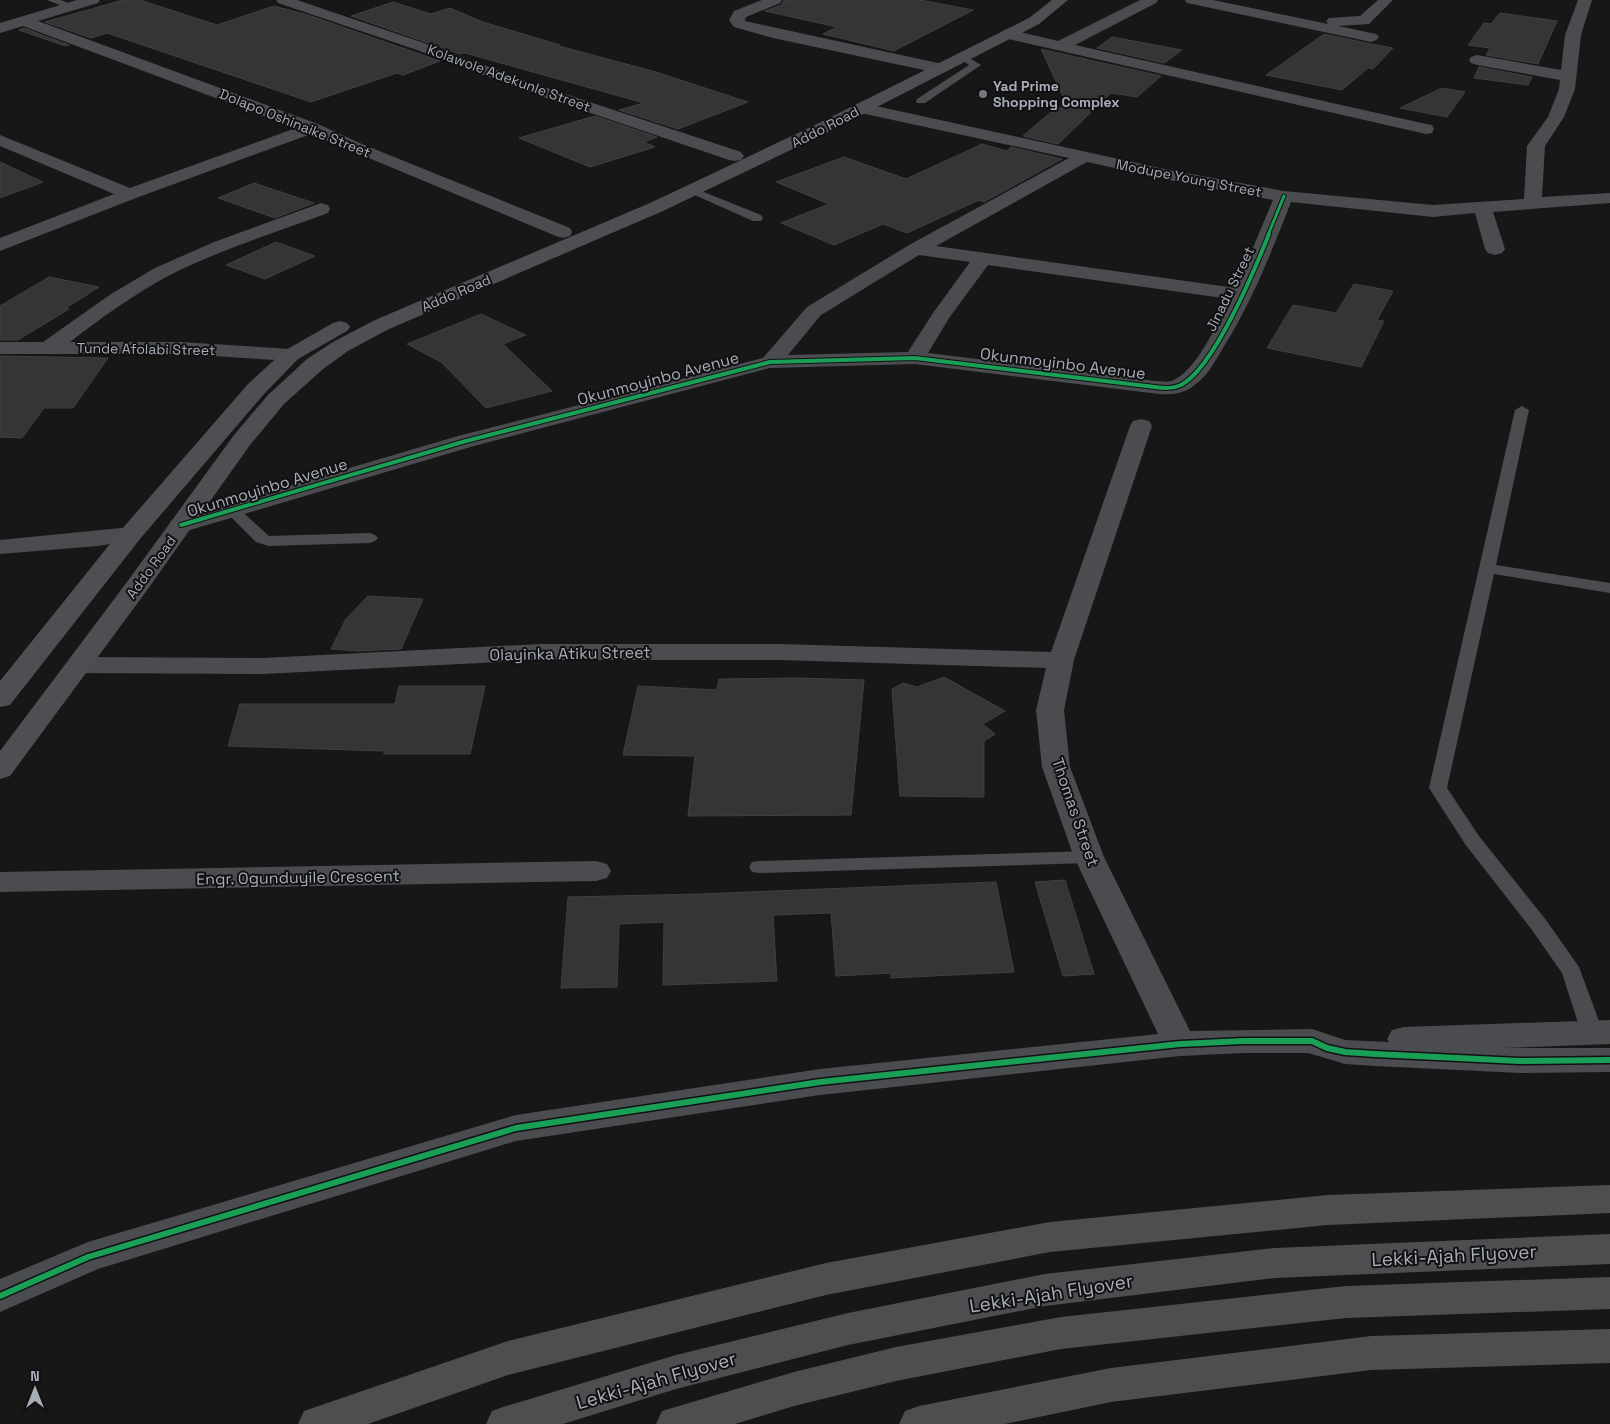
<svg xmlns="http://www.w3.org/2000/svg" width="1610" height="1424" font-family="'Space Grotesk',sans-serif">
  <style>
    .building { fill: #353536; stroke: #3f4043 }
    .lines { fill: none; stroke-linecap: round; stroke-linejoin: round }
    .lane { fill: #4b4c50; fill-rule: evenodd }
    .street { fill: #4b4c50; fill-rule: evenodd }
    .primary { fill: #4d4f52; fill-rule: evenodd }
    .highway { fill: #4e4e51; fill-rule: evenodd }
    .cycleway-far2-casing { stroke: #111113; stroke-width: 5 }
    .cycleway-far1-casing { stroke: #111113; stroke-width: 6 }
    .cycleway-casing { stroke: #111113; stroke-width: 9 }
    .cycleway-far2 { stroke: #1a9f57; stroke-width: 3 }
    .cycleway-far1 { stroke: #1a9f57; stroke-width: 4 }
    .cycleway { stroke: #1a9f57; stroke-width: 6 }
    .poi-dot { fill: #757880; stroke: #111113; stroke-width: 2 }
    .labels { text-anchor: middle; stroke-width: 4; stroke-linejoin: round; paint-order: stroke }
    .far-street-label { font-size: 14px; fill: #a8adb8; stroke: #111113 }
    .far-poi-label { font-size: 14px; font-weight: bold; fill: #a8adb8; stroke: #111113; text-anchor: start }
    .street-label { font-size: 16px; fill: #a8adb8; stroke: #111113 }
    .near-street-label { font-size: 19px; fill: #a8adb8; stroke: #111113 }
  </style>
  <rect width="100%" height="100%" fill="#171717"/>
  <path class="building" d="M123,0H140L217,25L274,6L308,15L440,61L403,75L397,73L311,102L107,33L91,38L45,22Z
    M784,0H920L973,10L894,51L823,34L837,27L765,11L781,5Z
    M393,2L431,14L450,8L483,22L560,45L559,46L656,72L748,102L678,129L619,110L644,103L465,53L460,54L351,16Z
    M1500,13L1557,21L1538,64L1486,55L1490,48L1468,45L1484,23L1491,24Z
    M24,28L69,45L65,46L19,30Z
    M1324,34L1371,44L1393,48L1373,69L1368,68L1342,90L1266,75Z
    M1112,37L1182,50L1164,63L1097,48Z
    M1041,49L1161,76L1137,97L1111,93L1058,144L1023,136L1051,112L1067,105Z
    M1479,67L1532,77L1528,85L1474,78Z
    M1442,88L1465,92L1447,117L1400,108Z
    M595,116L657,137L644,142L655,147L590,167L519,138Z
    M982,144L1007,151L1011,147L1062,159L984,202L979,200L907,233L883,224L834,245L781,223L829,204L776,182L844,157L906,179Z
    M0,162L43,182L0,198Z
    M254,183L314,203L275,218L218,198Z
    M276,242L315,256L265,279L226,265Z
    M49,277L99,287L66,308L69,309L18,340H0V306Z
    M1354,284L1393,291L1377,320L1384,321L1361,367L1267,348L1293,305L1336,313Z
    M481,314L526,335L503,344L552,391L486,408L441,362L407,344Z
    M0,356L108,358L73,408H44L22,438L0,437Z
    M368,596L423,599L401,649L358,651L331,649L346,619Z
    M944,677L1005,711L983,724L995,734L984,741V797L900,796L892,689L903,683L917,687Z
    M798,678L864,680L851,815L688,816L695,756L623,755L638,686L717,690L719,679Z
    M399,686H485L470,754H384V751L228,746L240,704H395Z
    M1065,880L1094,974L1063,976L1035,882Z
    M996,882L1014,972L891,978V973L836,976L831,913L773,915L777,981L663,985L664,922L619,924L617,987L561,988L568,897L700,894Z"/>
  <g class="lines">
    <path class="lane" d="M47,0H61L75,6L70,9Z
      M961,53L981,65L925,103H917L916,101L917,99L969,65L956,56Z
      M694,188L761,215L763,218L761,221H753L690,193L688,191L690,189Z
      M1522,406L1529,410L1496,565L1610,583V593L1494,574L1447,788L1479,836L1546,920L1579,967L1603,1032L1599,1037L1592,1040L1585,1037L1581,1032L1562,973L1532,930L1465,844L1429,788L1515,410Z
      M232,505L237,507L269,536L370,533L375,535L378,538L375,541L370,543L268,546L256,542L224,510L227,507Z
      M1089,851L1096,853L1099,857L1096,861L1089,863L759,873L752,872L749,867L752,862L759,861Z"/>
    <path class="street" d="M77,0H100L98,3L38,21L318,124L362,144L570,228L572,232L570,236L563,238L556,236L311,134L136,198L0,251V238L114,194L0,146V135L130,188L296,128L23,26L0,33V23Z
      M276,0H297L427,44L535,84L741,152L744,156L741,160L735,161L729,160L523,90L417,50L278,3Z
      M762,0H782L780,3L746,17L745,21L938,63L944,65L946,68L944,71L938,73L773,38L734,27L729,20L734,11Z
      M1140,0H1158L1156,3L1075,45L1426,124L1432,125L1434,129L1432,133L1426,134L1008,39L1003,37L1000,34L1003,31L1008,29L1058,41Z
      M1185,0H1213L1328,24L1326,21L1329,18L1360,16L1378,0H1393L1369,24L1338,26L1376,34L1379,37L1376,40L1371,42L1192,4L1187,3Z
      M1578,0H1592L1581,35L1575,89L1564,117L1545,146L1542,197L1610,193V203L1493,212L1505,249L1502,253L1495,255L1488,253L1485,249L1475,213L1433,217L1291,202C1271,253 1252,302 1223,348C1215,362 1206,378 1192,387C1182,394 1170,395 1159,394L915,364L770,368L474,446L190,530L181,532L172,530L169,525L172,520L458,436L763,358L807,307L909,245L1069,158L856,112L854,108L856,104L862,103L1169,170L1284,191L1433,205L1524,199L1527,146L1548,117L1559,89L1560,80L1477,65L1471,63L1469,60L1471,57L1477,55L1561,70L1565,35ZM1087,162L1169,180L1273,200L1236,288L936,246ZM919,255L970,262L933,313L908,352L788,355L821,315ZM988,265L1230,299C1218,322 1198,368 1174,380C1169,383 1161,381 1155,381L928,353L949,318Z
      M321,203L328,205L330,209L328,213C274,233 219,250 168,276C133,295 101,318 70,342H181L291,349L298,351L302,355L298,359L291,361L181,354H0V342H43L111,294L155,268L214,242Z
      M1141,419L1149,421L1152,426L1074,660L1064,710L1070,767L1104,857L1190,1031L1312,1029L1345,1040L1389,1042L1387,1039L1392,1030L1404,1027L1610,1020V1044L1504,1048H1610V1072L1520,1073L1375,1066L1345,1064L1308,1053H1244L1180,1056L820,1095L516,1141L98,1269L0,1312V1279L88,1242L516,1115L820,1069L1158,1034L1074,857L1042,767L1036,710L1046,668L779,660H542L263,674L79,673L70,671L66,665L70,659L79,657L263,658L542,644H779L1051,652L1130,426L1133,421Z
      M131,527L140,529L143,534L140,539L98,546L0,554V540Z
      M596,861L607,864L611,871L607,878L596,881L0,892V872Z"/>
    <path class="primary" d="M1052,0H1068L1039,24L826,133L663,211L389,329L348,351L323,369L284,404L250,445L145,593L10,776L0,779V751L127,582L234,435L268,395L307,359L333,342L375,320L650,203L813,126L1029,18Z
      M340,321L347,323L350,327L347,331L298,359L264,394L140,539L10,705L0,707V681L122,529L248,384L284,351L333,323Z"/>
    <path class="highway" d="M1610,1185V1213L1328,1225L1050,1252L826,1295L508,1375L368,1424H298L304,1411L508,1341L826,1263L1050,1222L1328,1195Z
      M1610,1234V1264L1275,1278L1045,1306L848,1345L676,1389L563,1424H486L492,1411L506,1406L676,1355L848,1313L1045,1274L1275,1248Z
      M1610,1277V1309L1346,1318L1061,1349L896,1381L794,1406L735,1424H656L662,1411L794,1372L896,1347L1061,1317L1346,1286Z
      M1610,1329V1363L1371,1370L1111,1402L1005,1424H899L905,1411L919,1406L1111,1368L1371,1336Z"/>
    <defs>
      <path id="cycleway-far2" d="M1268,235L1284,196"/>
      <path id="cycleway-far1" d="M181,525L466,441L770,362L915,358L1155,387C1164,388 1173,389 1181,385C1214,368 1255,269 1269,234"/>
      <path id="cycleway" d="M0,1296L88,1257L516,1128L820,1082L1180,1044L1244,1041H1312L1327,1048L1345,1052L1375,1054L1520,1061L1610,1060"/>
    </defs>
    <use href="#cycleway-far2" class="cycleway-far2-casing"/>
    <use href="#cycleway-far1" class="cycleway-far1-casing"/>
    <use href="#cycleway" class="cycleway-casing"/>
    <use href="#cycleway-far2" class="cycleway-far2"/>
    <use href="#cycleway-far1" class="cycleway-far1"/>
    <use href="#cycleway" class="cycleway"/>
  </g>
  <circle class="poi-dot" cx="983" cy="94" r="5"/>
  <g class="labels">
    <g class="far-street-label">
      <text transform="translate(509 78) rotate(20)" y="5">Kolawole Adekunle Street</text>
      <text transform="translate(295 123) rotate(22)" y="5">Dolapo Oshinaike Street</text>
      <text transform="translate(825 127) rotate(-27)" y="5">Addo Road</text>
      <text transform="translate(1189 178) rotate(11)" y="5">Modupe Young Street</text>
      <text transform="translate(1230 289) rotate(-64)" y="5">Jinadu Street</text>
      <text transform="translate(456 293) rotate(-23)" y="5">Addo Road</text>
      <text transform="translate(146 349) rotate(1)" y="5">Tunde Afolabi Street</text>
      <text transform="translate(151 567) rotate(-54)" y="5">Addo Road</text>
    </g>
    <g class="far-poi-label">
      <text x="993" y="91">Yad Prime<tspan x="993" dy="16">Shopping Complex</tspan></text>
    </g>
    <g class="street-label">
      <text transform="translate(1063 363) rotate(7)" y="6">Okunmoyinbo Avenue</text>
      <text transform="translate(658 378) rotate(-15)" y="6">Okunmoyinbo Avenue</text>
      <text transform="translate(267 487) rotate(-17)" y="6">Okunmoyinbo Avenue</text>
      <text transform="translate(570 653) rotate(-1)" y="6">Olayinka Atiku Street</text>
      <text transform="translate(1076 812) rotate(71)" y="6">Thomas Street</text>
      <text transform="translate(298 877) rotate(-1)" y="6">Engr. Ogunduyile Crescent</text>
    </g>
    <g class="near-street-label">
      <text transform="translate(1454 1255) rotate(-3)" y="7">Lekki-Ajah Flyover</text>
      <text transform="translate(1051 1293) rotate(-9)" y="7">Lekki-Ajah Flyover</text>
      <text transform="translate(656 1380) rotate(-16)" y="7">Lekki-Ajah Flyover</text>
    </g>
  </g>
  <g transform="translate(35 1389)" stroke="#111113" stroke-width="4" paint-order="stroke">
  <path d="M0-4L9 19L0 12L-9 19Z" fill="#a8adb8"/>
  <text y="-8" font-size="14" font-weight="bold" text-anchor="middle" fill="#a8adb8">N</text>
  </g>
</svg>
